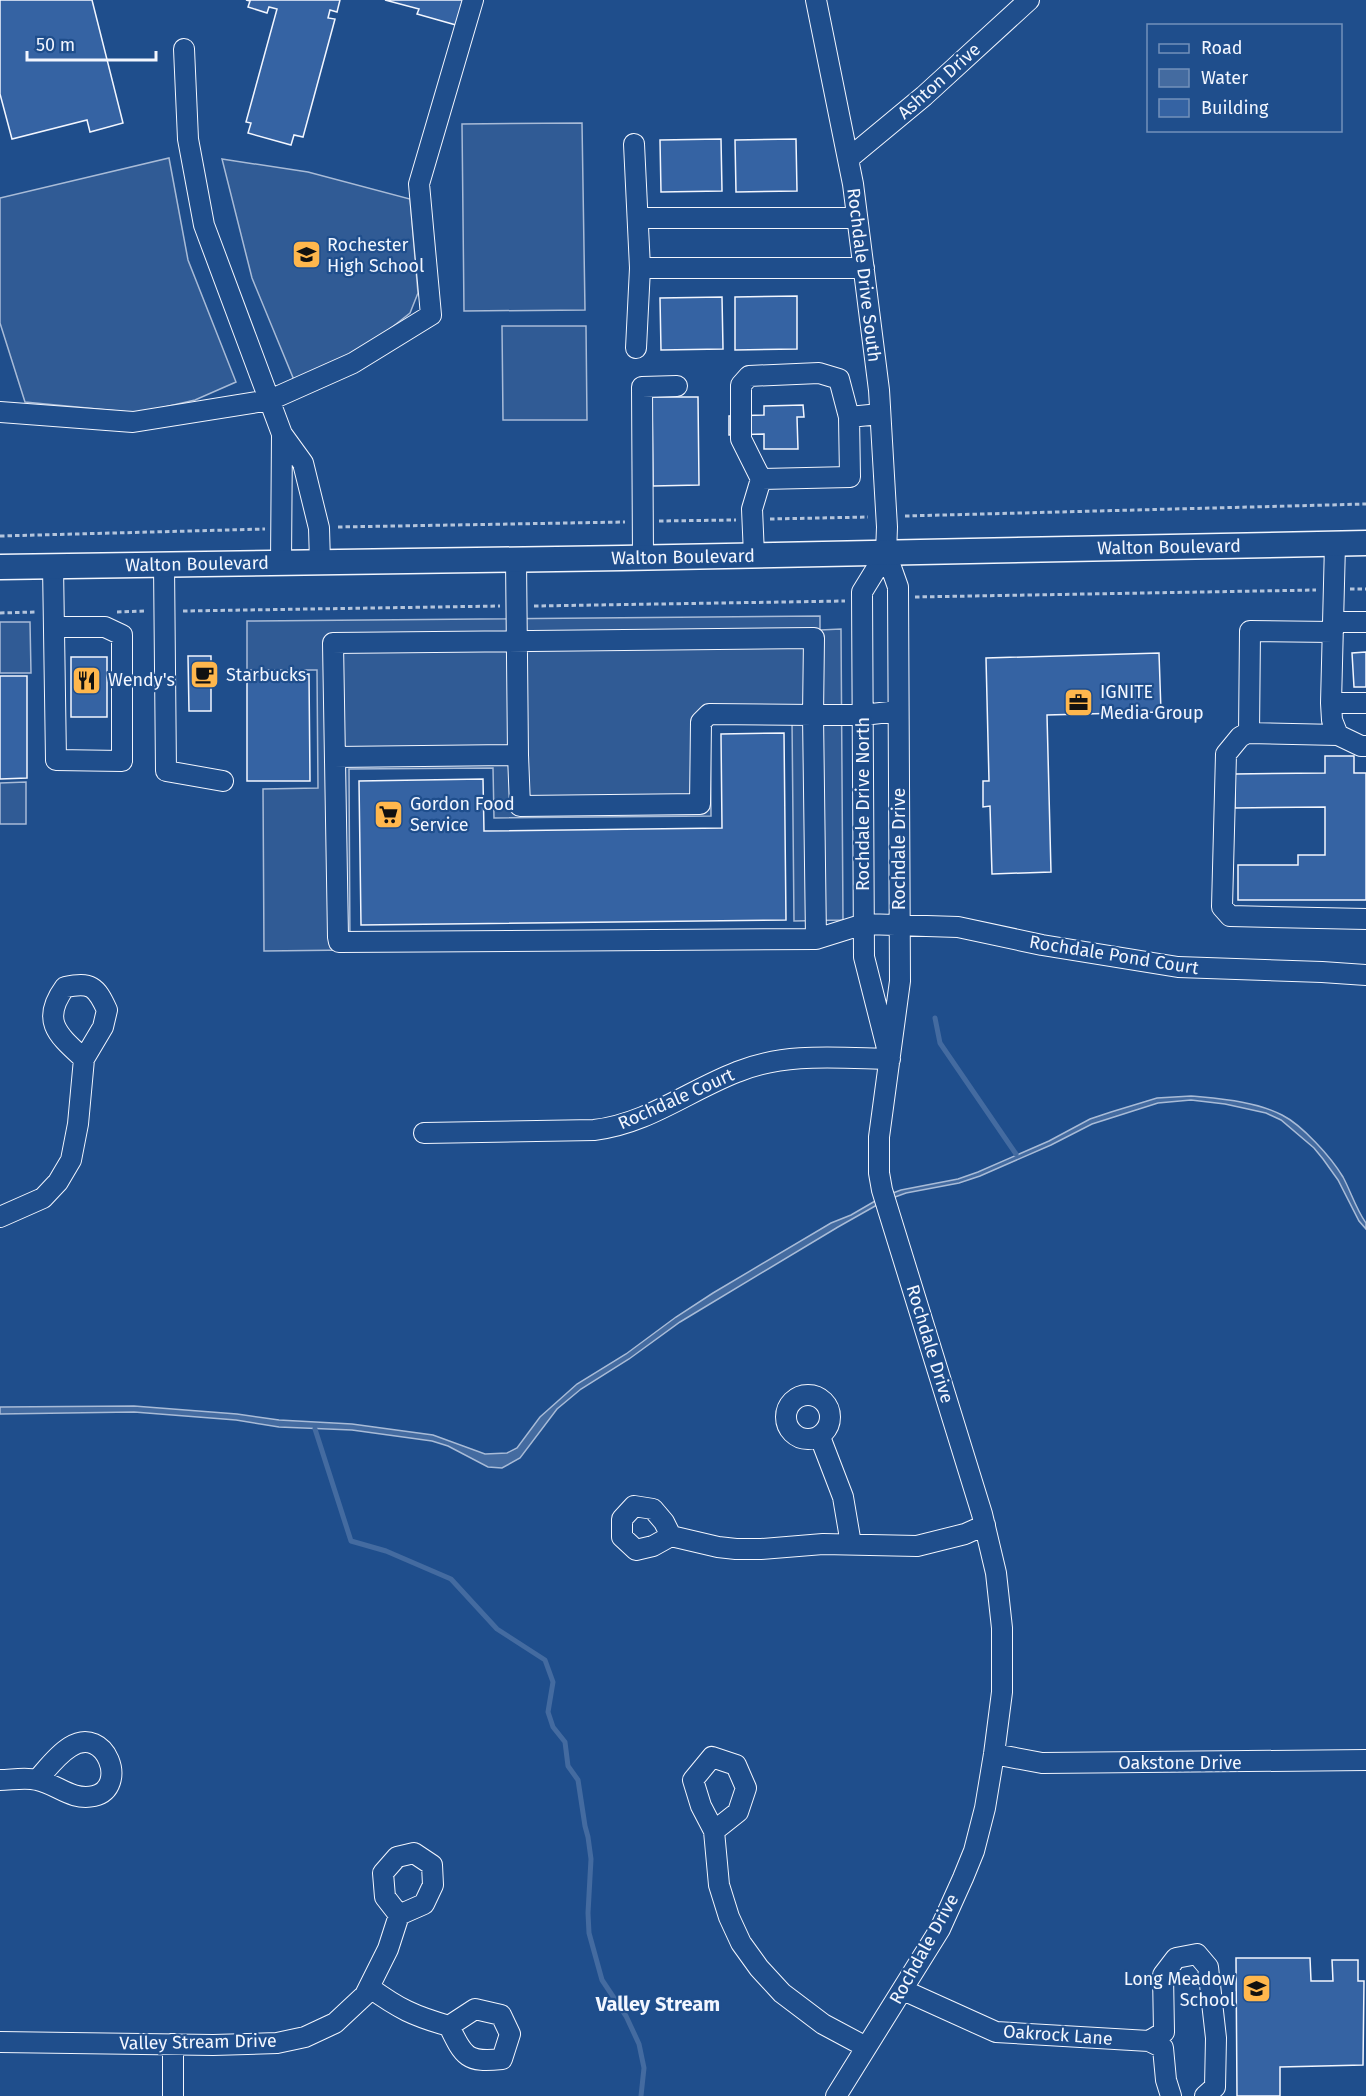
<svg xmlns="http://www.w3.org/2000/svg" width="1366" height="2096" font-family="'Fira Sans',sans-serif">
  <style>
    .built { fill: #305b95; stroke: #a8bbd7; stroke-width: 1.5 }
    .water { fill: #446ba0; stroke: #a8bbd7; stroke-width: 1.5 }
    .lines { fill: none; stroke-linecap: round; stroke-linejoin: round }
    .stream { stroke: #446ba0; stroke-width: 5 }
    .building { fill: #3563a3; stroke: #f2f6ff; stroke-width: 1.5 }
    .minor-casing { stroke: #f2f6ff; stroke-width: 22 }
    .major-casing { stroke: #f2f6ff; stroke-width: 27 }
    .path { stroke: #b3c4dc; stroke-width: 3; stroke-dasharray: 4.5 3; stroke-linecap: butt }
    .minor { stroke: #1f4e8c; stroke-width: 20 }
    .major { stroke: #1f4e8c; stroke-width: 24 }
    .labels { text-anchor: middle; stroke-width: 4.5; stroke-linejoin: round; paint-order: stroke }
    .street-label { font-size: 18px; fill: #f2f6ff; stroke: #1f4e8c }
    .poi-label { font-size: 18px; fill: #f2f6ff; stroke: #1f4e8c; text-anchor: start }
    .neighbourhood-label { font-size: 20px; font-weight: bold; fill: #f2f6ff; stroke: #1f4e8c }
  </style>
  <rect width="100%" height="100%" fill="#1f4e8c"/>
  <path class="built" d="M582,123L585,310L464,311L462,124Z
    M169,158L188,260L236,382L195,400L139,413L25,402L0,323V198Z
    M222,159L308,172L410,199L418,293L410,313L381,336L341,361L294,380L252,278Z
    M502,326H586L587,420H503Z
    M820,616V630L841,629L843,920L794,921L792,720H710L711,816L494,818L493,768L349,769L350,950L264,951L263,789L318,788L317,670H247V621Z
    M0,622H30L31,673H0Z
    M26,782V824H0V783Z"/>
  <path class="water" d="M1191,1096C1221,1099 1255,1101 1282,1115C1302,1125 1331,1157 1343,1177C1351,1192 1356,1209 1366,1223V1229L1359,1221L1338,1180L1323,1159L1314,1148L1281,1120L1266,1113L1225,1104L1191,1100L1158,1103L1092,1124L1051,1145L980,1176L959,1183L906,1193L884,1201L838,1227L680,1322L629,1359L581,1389L557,1409L520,1458L502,1468L488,1467L448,1446L432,1441L352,1430L279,1427L236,1420L134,1412L0,1414V1407L134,1406L237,1414L279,1420L352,1424L433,1435L485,1454L507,1453L517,1448L540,1417L577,1384L626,1354L676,1317L713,1293L831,1223L851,1215L882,1197L901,1190L958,1179L978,1172L1049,1141L1090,1119L1111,1112L1157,1098Z"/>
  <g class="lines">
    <path class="stream" d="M935,1018L940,1043L1016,1154
      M315,1429L351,1541L386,1551L451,1579L497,1629L545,1660L553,1682L548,1712L553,1727L565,1742L568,1766L578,1780L585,1826L588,1837L591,1859L588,1913L589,1933L602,1980L626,2016L639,2044L644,2068L641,2096"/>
  </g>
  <path class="building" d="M0,0H92L123,123L90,132L87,120L12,139L0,94Z
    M246,0H340L337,12L330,10L328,18L335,19L303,137L294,135L291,145L248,133L251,123L246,122L277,9L269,7L267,13L248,7L250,1Z
    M385,0H463L456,25L417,14L419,9Z
    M721,139L722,191L661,192L660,140Z
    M796,139L797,191L736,192L735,140Z
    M797,296V349L735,350V297Z
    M722,297L723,349L661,350L660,298Z
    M652,397H698L699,485L653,486Z
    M803,405L804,417H797L798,449H764V434L729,435V416L764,415V406Z
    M1366,652V687H1354L1352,653Z
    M1159,653L1161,712L1047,715L1051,872L992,874L990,806L983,807V781H989L986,658Z
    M188,656H211V711H189Z
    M71,657H107V717H71Z
    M309,674L310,781H247V675Z
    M0,676H27V778L0,779Z
    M784,733L786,920L361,925L359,781L483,779L484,831L722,828L721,734Z
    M1325,756H1354V773H1366V900H1238V865H1298V855H1325V807L1235,808V774L1325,773Z
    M1236,1958H1310L1311,1981H1333L1332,1960H1358V1981H1364L1363,2065L1280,2067V2096H1237Z"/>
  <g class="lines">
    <defs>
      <path id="minor" d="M816,0L853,184L879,390L887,527L886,553L898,587L900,981L879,1137V1173L882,1190L982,1514L996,1573L1002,1628V1692L994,1754L985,1808L974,1851L963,1878L940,1929L836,2096
        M184,49L188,139L204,225L282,434L303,463L319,528L320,562
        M634,144L640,268L636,348
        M848,159L924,96L1029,0
        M638,218H857
        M640,268H864
        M0,412L133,422L270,400L353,363L431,315L419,184L473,0
        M761,479L741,439V385L749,376L819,373L839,379L849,417
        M1335,544L1331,703L1332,720L1338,735
        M886,553L862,592L864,957L887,1048
        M754,555L752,509L761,479L850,477L849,417L880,414
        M643,557L642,387L677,386
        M516,559L518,755
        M281,563L282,434
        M164,565L166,771L223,781
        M53,566L56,760L122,761V635L105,627H55
        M1333,622H1366
        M1331,703H1366
        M898,711L863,715H813L814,638L333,643L338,937L339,942L816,939L864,924L958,927L1042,945L1178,967L1322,972L1366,975
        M1249,733L1250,631L1333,632
        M1366,746H1361L1338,735L1247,733L1240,737L1226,754L1222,907L1230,916L1366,919
        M335,757L518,755L520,806L700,804L701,722L709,714L813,715L816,939
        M424,1133L594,1130C647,1124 688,1091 737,1072C785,1052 839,1058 890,1059
        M0,1217L43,1198L58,1182L71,1160L78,1124L84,1059L103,1027L107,1010C96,986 91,982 65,987C40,1021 58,1035 84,1059
        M786 1417a22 22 0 1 1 44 0a22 22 0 1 1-44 0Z
        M820,1437L843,1497L851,1544
        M671,1536L664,1522L653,1509L634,1506L622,1519V1537L636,1550L653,1546L671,1536L718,1547L736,1549H761L823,1544L917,1546L965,1534L985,1525
        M994,1754L1042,1763L1366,1760
        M0,1780C11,1780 26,1777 37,1780C57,1784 71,1801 94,1796C129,1788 106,1724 70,1747C57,1755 47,1769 37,1780
        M714,1831L738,1812L746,1788L736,1765L712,1757L693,1780L701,1806L714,1831L719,1885L729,1917L741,1943L759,1968L782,1993L823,2024L866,2047
        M414,1853L432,1865L433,1885L424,1904L399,1915L385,1897L383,1873L397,1857Z
        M369,1987C399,2009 414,2016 449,2026C464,2057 467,2063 502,2059L510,2034L501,2015L475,2009L449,2026
        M903,1990L996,2032L1149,2041L1163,2048L1166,2080L1171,2096
        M1149,2041L1164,2032L1163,1975L1176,1958L1197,1954L1208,1967L1216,2038L1215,2087L1205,2096
        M0,2042L213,2045L277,2043L305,2037L335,2023L365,1995L388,1949L399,1915
        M173,2096V2044"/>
      <path id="major" d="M0,567L622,558L1366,543"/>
    </defs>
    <use href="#minor" class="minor-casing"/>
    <use href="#major" class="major-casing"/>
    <path class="path" d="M905,516L1366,504
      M770,519L868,517
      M659,521L736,520
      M338,527L625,522
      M0,536L265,529
      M1350,589H1366
      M915,597L1316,590
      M534,606L845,601
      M183,611L500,606
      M117,612L146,611
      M0,613L35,612"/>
    <use href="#minor" class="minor"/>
    <use href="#major" class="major"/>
  </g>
  <defs>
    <symbol id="school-square" viewBox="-11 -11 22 22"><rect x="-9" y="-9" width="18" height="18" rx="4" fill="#ffb74d" stroke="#1f4e8c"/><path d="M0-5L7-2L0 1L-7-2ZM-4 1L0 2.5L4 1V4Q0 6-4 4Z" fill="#111"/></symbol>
    <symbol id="cafe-square" viewBox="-11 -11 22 22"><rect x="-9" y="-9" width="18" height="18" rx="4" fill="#ffb74d" stroke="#1f4e8c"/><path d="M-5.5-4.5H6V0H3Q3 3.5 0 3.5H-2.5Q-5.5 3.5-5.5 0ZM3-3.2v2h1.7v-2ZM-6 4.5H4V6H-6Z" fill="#111"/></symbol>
    <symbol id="restaurant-square" viewBox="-11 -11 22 22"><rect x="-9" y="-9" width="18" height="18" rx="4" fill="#ffb74d" stroke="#1f4e8c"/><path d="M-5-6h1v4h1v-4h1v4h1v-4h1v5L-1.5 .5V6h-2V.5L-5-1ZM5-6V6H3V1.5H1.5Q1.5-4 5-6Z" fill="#111"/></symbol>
    <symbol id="office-square" viewBox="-11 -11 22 22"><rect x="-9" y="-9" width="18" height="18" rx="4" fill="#ffb74d" stroke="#1f4e8c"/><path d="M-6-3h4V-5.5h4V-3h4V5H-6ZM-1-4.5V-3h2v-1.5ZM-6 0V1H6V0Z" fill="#111"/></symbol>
    <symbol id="supermarket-square" viewBox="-11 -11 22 22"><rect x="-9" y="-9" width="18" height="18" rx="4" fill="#ffb74d" stroke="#1f4e8c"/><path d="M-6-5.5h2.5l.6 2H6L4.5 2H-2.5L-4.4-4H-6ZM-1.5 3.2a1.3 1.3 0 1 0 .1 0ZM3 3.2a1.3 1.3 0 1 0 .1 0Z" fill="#111"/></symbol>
  </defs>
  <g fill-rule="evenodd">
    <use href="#school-square" x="290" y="238" width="33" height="33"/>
    <use href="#cafe-square" x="188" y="658" width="33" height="33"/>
    <use href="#restaurant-square" x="70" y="664" width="33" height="33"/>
    <use href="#office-square" x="1062" y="686" width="33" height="33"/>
    <use href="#supermarket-square" x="372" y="798" width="33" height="33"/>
    <use href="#school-square" x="1240" y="1972" width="33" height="33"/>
  </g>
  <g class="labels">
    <g class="street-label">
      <text transform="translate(939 81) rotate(-42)" y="6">Ashton Drive</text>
      <text transform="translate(864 275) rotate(83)" y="6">Rochdale Drive South</text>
      <text transform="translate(1169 547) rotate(-1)" y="6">Walton Boulevard</text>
      <text transform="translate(683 557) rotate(-1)" y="6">Walton Boulevard</text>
      <text transform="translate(197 564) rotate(-1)" y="6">Walton Boulevard</text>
      <text transform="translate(863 804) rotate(-90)" y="6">Rochdale Drive North</text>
      <text transform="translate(899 849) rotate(-90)" y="6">Rochdale Drive</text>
      <text transform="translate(1114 955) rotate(9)" y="6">Rochdale Pond Court</text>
      <text transform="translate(676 1099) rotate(-24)" y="6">Rochdale Court</text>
      <text transform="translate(930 1344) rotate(73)" y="6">Rochdale Drive</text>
      <text x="1180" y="1769">Oakstone Drive</text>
      <text transform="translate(924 1949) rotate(-61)" y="6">Rochdale Drive</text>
      <text transform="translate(1058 2035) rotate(4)" y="6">Oakrock Lane</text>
      <text transform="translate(198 2042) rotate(-1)" y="6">Valley Stream Drive</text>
    </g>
    <g class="poi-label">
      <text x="327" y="251">Rochester<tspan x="327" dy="21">High School</tspan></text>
      <text x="226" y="681">Starbucks</text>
      <text x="108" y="686">Wendy's</text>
      <text x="1100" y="698">IGNITE<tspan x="1100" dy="21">Media Group</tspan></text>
      <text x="410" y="810">Gordon Food<tspan x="410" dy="21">Service</tspan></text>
      <text x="1235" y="1985" text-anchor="end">Long Meadow<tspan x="1235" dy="21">School</tspan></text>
    </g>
    <g class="neighbourhood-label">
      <text x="658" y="2011">Valley Stream</text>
    </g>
  </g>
  <rect x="1147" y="24" width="195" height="108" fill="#1f4e8c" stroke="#7391ba" stroke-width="1.5"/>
  <rect x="1159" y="44" width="30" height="9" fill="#1f4e8c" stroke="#7391ba" stroke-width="1.5"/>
  <text x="1201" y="54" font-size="18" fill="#f2f6ff">Road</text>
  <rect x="1159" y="69" width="30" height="18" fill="#446ba0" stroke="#7391ba" stroke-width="1.5"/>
  <text x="1201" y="84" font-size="18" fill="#f2f6ff">Water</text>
  <rect x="1159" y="99" width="30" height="18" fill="#3563a3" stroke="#7391ba" stroke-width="1.5"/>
  <text x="1201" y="114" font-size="18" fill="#f2f6ff">Building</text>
  <path d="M27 51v9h129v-9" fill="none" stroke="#f2f6ff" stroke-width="3"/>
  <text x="36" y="51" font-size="18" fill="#f2f6ff" stroke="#1f4e8c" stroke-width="4.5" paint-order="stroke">50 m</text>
</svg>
